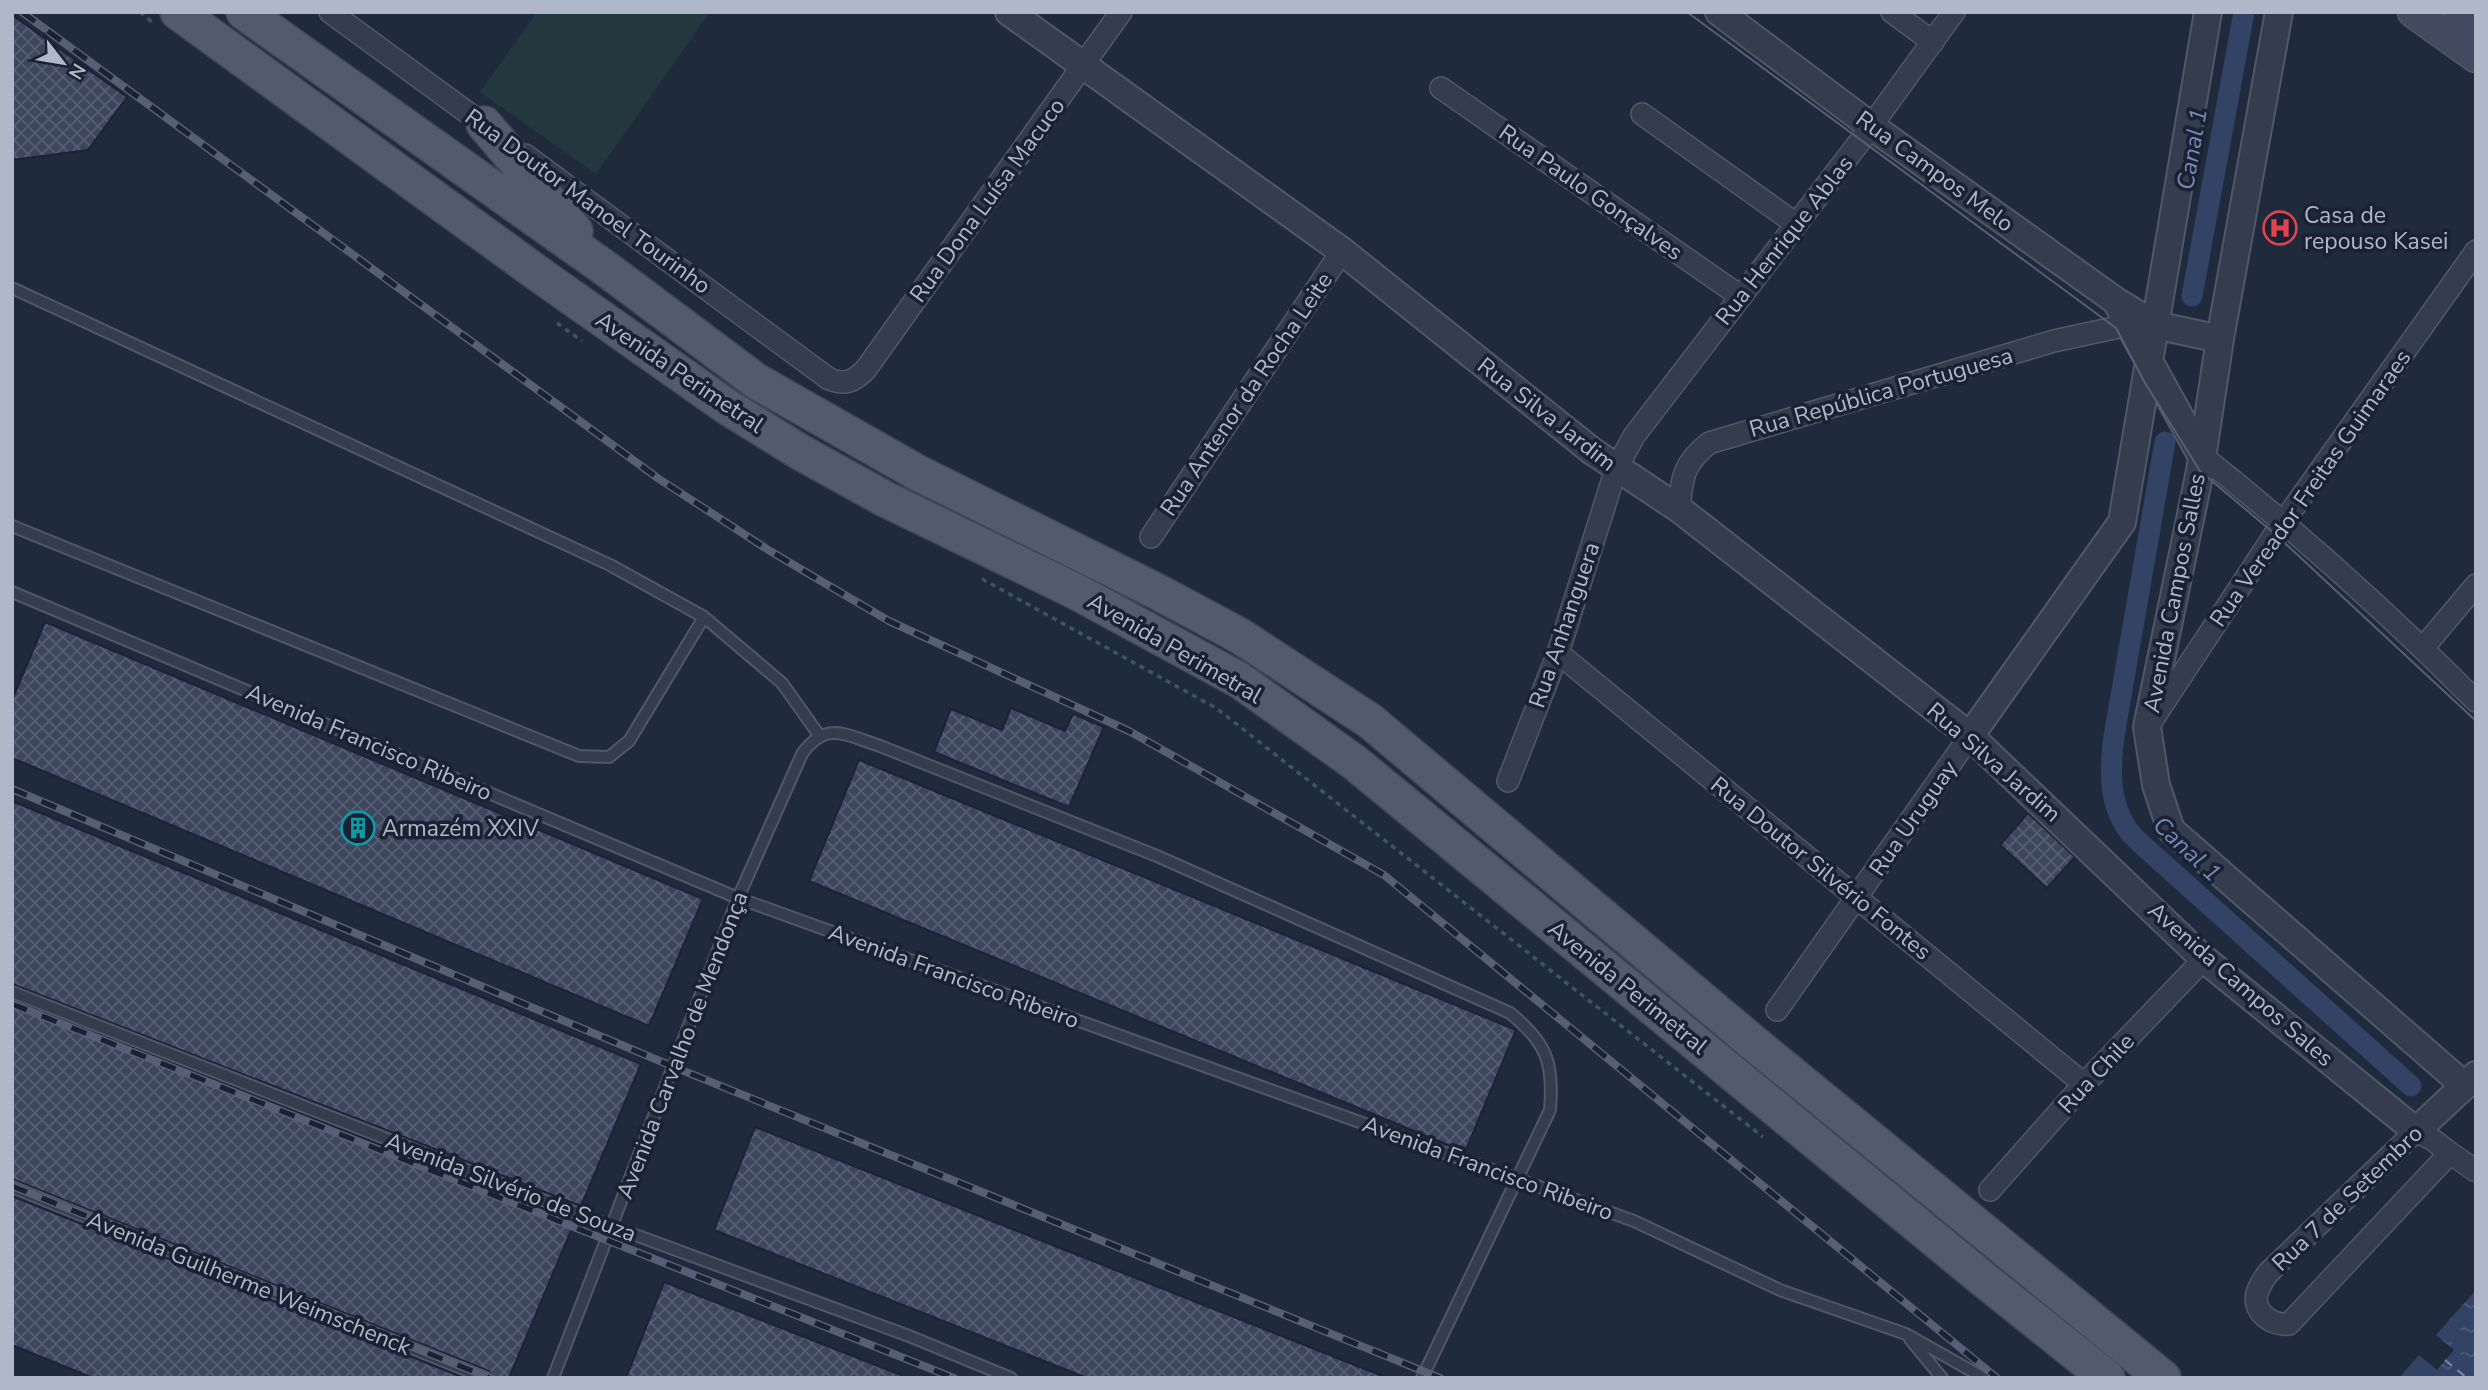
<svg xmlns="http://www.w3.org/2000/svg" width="2488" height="1390" font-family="'Nunito Sans',sans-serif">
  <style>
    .green { fill: #22383e }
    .water { fill: url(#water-ripples) }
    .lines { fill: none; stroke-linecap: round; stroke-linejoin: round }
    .canal { stroke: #324366; stroke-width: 21 }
    .ferry { stroke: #7489b3; stroke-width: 2; stroke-dasharray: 9 7; stroke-linecap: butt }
    .building { fill: url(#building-cross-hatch); stroke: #1c2334; stroke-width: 2 }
    .service-casing { stroke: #505768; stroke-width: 14 }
    .minor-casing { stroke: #505768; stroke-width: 24 }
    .tertiary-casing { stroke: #505768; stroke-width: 30 }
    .secondary-casing { stroke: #505768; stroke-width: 33 }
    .primary-casing { stroke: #3e4556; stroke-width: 38 }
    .path { stroke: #40555b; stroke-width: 3.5; stroke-dasharray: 5 5; stroke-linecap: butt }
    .service { stroke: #343c4d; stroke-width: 10 }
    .minor { stroke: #343c4d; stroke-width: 21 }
    .tertiary { stroke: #343c4d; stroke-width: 26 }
    .secondary { stroke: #424a60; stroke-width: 30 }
    .primary { stroke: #525b6d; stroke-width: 35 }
    .tram { stroke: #565f74; stroke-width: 2 }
    .rail-casing { stroke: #565f74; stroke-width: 8 }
    .rail { stroke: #1a2132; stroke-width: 5; stroke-dasharray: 16; stroke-linecap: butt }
    .labels { text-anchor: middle; stroke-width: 7; stroke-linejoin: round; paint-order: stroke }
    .street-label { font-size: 23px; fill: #b0b7c9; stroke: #1a2132 }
    .poi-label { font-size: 23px; fill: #b0b7c9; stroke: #1a2132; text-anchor: start }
    .water-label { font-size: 24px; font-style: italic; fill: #7489b3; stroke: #1a2132 }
  </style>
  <defs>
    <pattern id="water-ripples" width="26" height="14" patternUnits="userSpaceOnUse" patternTransform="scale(1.75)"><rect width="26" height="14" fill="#324366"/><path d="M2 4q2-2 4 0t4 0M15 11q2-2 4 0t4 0" fill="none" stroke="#4d5c7b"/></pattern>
    <pattern id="building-cross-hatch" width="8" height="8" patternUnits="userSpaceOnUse" patternTransform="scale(1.75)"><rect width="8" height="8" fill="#3c465d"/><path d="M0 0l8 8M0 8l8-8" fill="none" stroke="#565e73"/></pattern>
  </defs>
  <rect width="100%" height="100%" fill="#202a3d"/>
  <path class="green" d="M537,12H710L596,174L480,92Z"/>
  <path class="water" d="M2476,1290V1378H2399L2419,1355L2437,1370L2454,1350L2436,1335Z"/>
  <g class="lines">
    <path class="canal" d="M2192,296L2244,12
      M2165,442L2114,736C2110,768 2108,802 2128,830C2133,837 2141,844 2148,850L2411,1086"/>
    <path class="ferry" d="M2445,1360L2467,1378"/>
  </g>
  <path class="building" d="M12,15L127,97L88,150L12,160Z
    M45,622L703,899L649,1026L12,758V700Z
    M1011,708L1065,731L1073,714L1104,727L1069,807L934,752L951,709L1002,730Z
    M859,760L1516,1030L1465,1152L809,881Z
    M12,801L641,1064L581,1206L12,984Z
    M2028,813L2075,857L2047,888L2000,845Z
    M12,1001L575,1221L509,1378H494L489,1371L12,1179Z
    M755,1127L1385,1377V1378H1087L714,1230Z
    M12,1196L464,1378H93L12,1345Z
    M664,1282L906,1377L905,1378H626Z"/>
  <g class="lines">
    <defs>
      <path id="service" d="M12,288L610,565L704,617L782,683L819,735
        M12,526L579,756L609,757L629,741L704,617
        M12,592L738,898L1634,1221L1780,1290L1906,1334L1984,1378
        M12,992L584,1216L909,1336L1011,1378
        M12,1187L486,1378
        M1910,1339L1942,1378
        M553,1378L738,898L802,754C826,720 846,735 880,746L1157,856L1510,1013C1547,1043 1554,1063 1550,1110L1422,1378"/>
      <path id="minor" d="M330,12L494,132
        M1892,12L1933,42
        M1441,88L1740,296
        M1642,114L1796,224
        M525,155L829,379C845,385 854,382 866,369L1121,12
        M2201,455C2298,532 2389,614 2476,701
        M1679,509C1682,477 1683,464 1709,443L2054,341L2128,325
        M1151,537L1342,251
        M2423,648L2476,585
        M1558,653L2084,1084
        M2151,722L2275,534L2476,251
        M1508,781L1558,653L1616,469L1634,436L1861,140L1954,12
        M1777,1010L1970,736
        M2450,1153L2433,1140L2416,1131L2268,1273C2264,1279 2259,1286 2257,1293C2252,1312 2272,1326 2289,1324L2450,1153L2476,1171
        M1990,1190L2084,1084L2204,959"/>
      <path id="tertiary" d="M1009,12L1342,251L1592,451L1679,509L1970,736L2204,959L2416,1131L2476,1075
        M1719,12L1871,126L2116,301L2155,325L2220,339
        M2279,12L2220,339L2200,471L2147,727L2156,785L2171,830L2465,1086
        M2117,303L2201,455
        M1970,736L2122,522L2208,12"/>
      <path id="secondary" d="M2413,12L2476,57
        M2459,12L2476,24"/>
      <path id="primary" d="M178,12L540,275L726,406L800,452L885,499L1077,592L1239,680L1354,762L1977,1274L2107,1378
        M244,12L609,271L756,381L918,473L1158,592L1240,636L1370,721L1756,1045L2163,1378
        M484,124L575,231"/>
    </defs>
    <use href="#service" class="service-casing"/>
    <use href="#minor" class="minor-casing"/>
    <use href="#tertiary" class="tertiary-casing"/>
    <use href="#secondary" class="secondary-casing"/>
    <use href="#primary" class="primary-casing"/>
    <path class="path" d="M140,12L152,22
      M557,323L582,341
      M982,579L1216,708L1763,1137"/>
    <use href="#service" class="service"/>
    <use href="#minor" class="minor"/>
    <use href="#tertiary" class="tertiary"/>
    <use href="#secondary" class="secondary"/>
    <use href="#primary" class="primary"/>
    <path class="tram" d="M1687,12L2116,328L2145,383L2200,471L2275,534L2476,721"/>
    <defs>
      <path id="rail" d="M22,12L659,479L770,551L889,621L1129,731L1384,875L1997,1378
        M12,789L674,1067L1440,1378
        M12,1004L954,1378
        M12,1186L490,1378"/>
    </defs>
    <use href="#rail" class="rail-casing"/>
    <use href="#rail" class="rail"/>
  </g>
  <defs>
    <symbol id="hospital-ring" viewBox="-11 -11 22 22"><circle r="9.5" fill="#1a2132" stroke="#e0444e" stroke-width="1.5"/><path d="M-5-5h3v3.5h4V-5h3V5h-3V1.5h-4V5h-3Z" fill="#e0444e"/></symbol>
    <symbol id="building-ring" viewBox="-11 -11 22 22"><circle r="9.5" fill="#1a2132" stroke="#0f9aa8" stroke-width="1.5"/><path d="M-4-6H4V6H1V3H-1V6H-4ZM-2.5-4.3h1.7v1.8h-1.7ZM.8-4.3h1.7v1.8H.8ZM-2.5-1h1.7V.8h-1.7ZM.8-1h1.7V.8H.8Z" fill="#0f9aa8"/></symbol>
  </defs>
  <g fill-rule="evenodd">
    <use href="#hospital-ring" x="2261" y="209" width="38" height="38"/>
    <use href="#building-ring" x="339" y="809" width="38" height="38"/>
  </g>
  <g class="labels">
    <g class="street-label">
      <text transform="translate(1935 171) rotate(36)" y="8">Rua Campos Melo</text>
      <text transform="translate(1591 192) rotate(35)" y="8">Rua Paulo Gonçalves</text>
      <text transform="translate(987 200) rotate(-54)" y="8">Rua Dona Luísa Macuco</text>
      <text transform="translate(588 201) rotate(36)" y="8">Rua Doutor Manoel Tourinho</text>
      <text transform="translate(1784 240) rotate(-52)" y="8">Rua Henrique Ablas</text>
      <text transform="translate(680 372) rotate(34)" y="8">Avenida Perimetral</text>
      <text transform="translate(1881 392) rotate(-16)" y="8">Rua República Portuguesa</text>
      <text transform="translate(1246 394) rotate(-56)" y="8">Rua Antenor da Rocha Leite</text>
      <text transform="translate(1547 414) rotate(38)" y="8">Rua Silva Jardim</text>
      <text transform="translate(2310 488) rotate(-55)" y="8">Rua Vereador Freitas Guimaraes</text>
      <text transform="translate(2174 593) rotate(-79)" y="8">Avenida Campos Salles</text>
      <text transform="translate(1564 625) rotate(-71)" y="8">Rua Anhanguera</text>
      <text transform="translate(1175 648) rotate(30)" y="8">Avenida Perimetral</text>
      <text transform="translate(369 742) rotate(23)" y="8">Avenida Francisco Ribeiro</text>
      <text transform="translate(1994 762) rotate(41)" y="8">Rua Silva Jardim</text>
      <text transform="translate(1913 818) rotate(-55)" y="8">Rua Uruguay</text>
      <text transform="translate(1821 868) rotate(39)" y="8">Rua Doutor Silvério Fontes</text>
      <text transform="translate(954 976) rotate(20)" y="8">Avenida Francisco Ribeiro</text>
      <text transform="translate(2241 984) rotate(41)" y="8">Avenida Campos Sales</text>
      <text transform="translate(1628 987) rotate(39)" y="8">Avenida Perimetral</text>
      <text transform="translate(682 1045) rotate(-69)" y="8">Avenida Carvalho de Mendonça</text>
      <text transform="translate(2096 1073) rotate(-47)" y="8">Rua Chile</text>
      <text transform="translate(1488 1168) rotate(20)" y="8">Avenida Francisco Ribeiro</text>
      <text transform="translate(511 1187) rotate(21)" y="8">Avenida Silvério de Souza</text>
      <text transform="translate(2347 1198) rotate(-44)" y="8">Rua 7 de Setembro</text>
      <text transform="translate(249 1283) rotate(22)" y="8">Avenida Guilherme Weimschenck</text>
    </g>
    <g class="poi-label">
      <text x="2304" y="223">Casa de<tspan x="2304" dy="26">repouso Kasei</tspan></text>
      <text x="382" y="836">Armazém XXIV</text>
    </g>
    <g class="water-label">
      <text transform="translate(2192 149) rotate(-80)" y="8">Canal 1</text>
      <text transform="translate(2187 849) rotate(43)" y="8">Canal 1</text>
    </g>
  </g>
  <rect width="2488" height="1390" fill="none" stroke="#b0b7c9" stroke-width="28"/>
  <g transform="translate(63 63) rotate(121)" stroke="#1a2132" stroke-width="5" paint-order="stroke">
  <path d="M0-5L12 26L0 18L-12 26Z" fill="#b0b7c9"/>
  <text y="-10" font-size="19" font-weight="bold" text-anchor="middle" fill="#b0b7c9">N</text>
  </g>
</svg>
